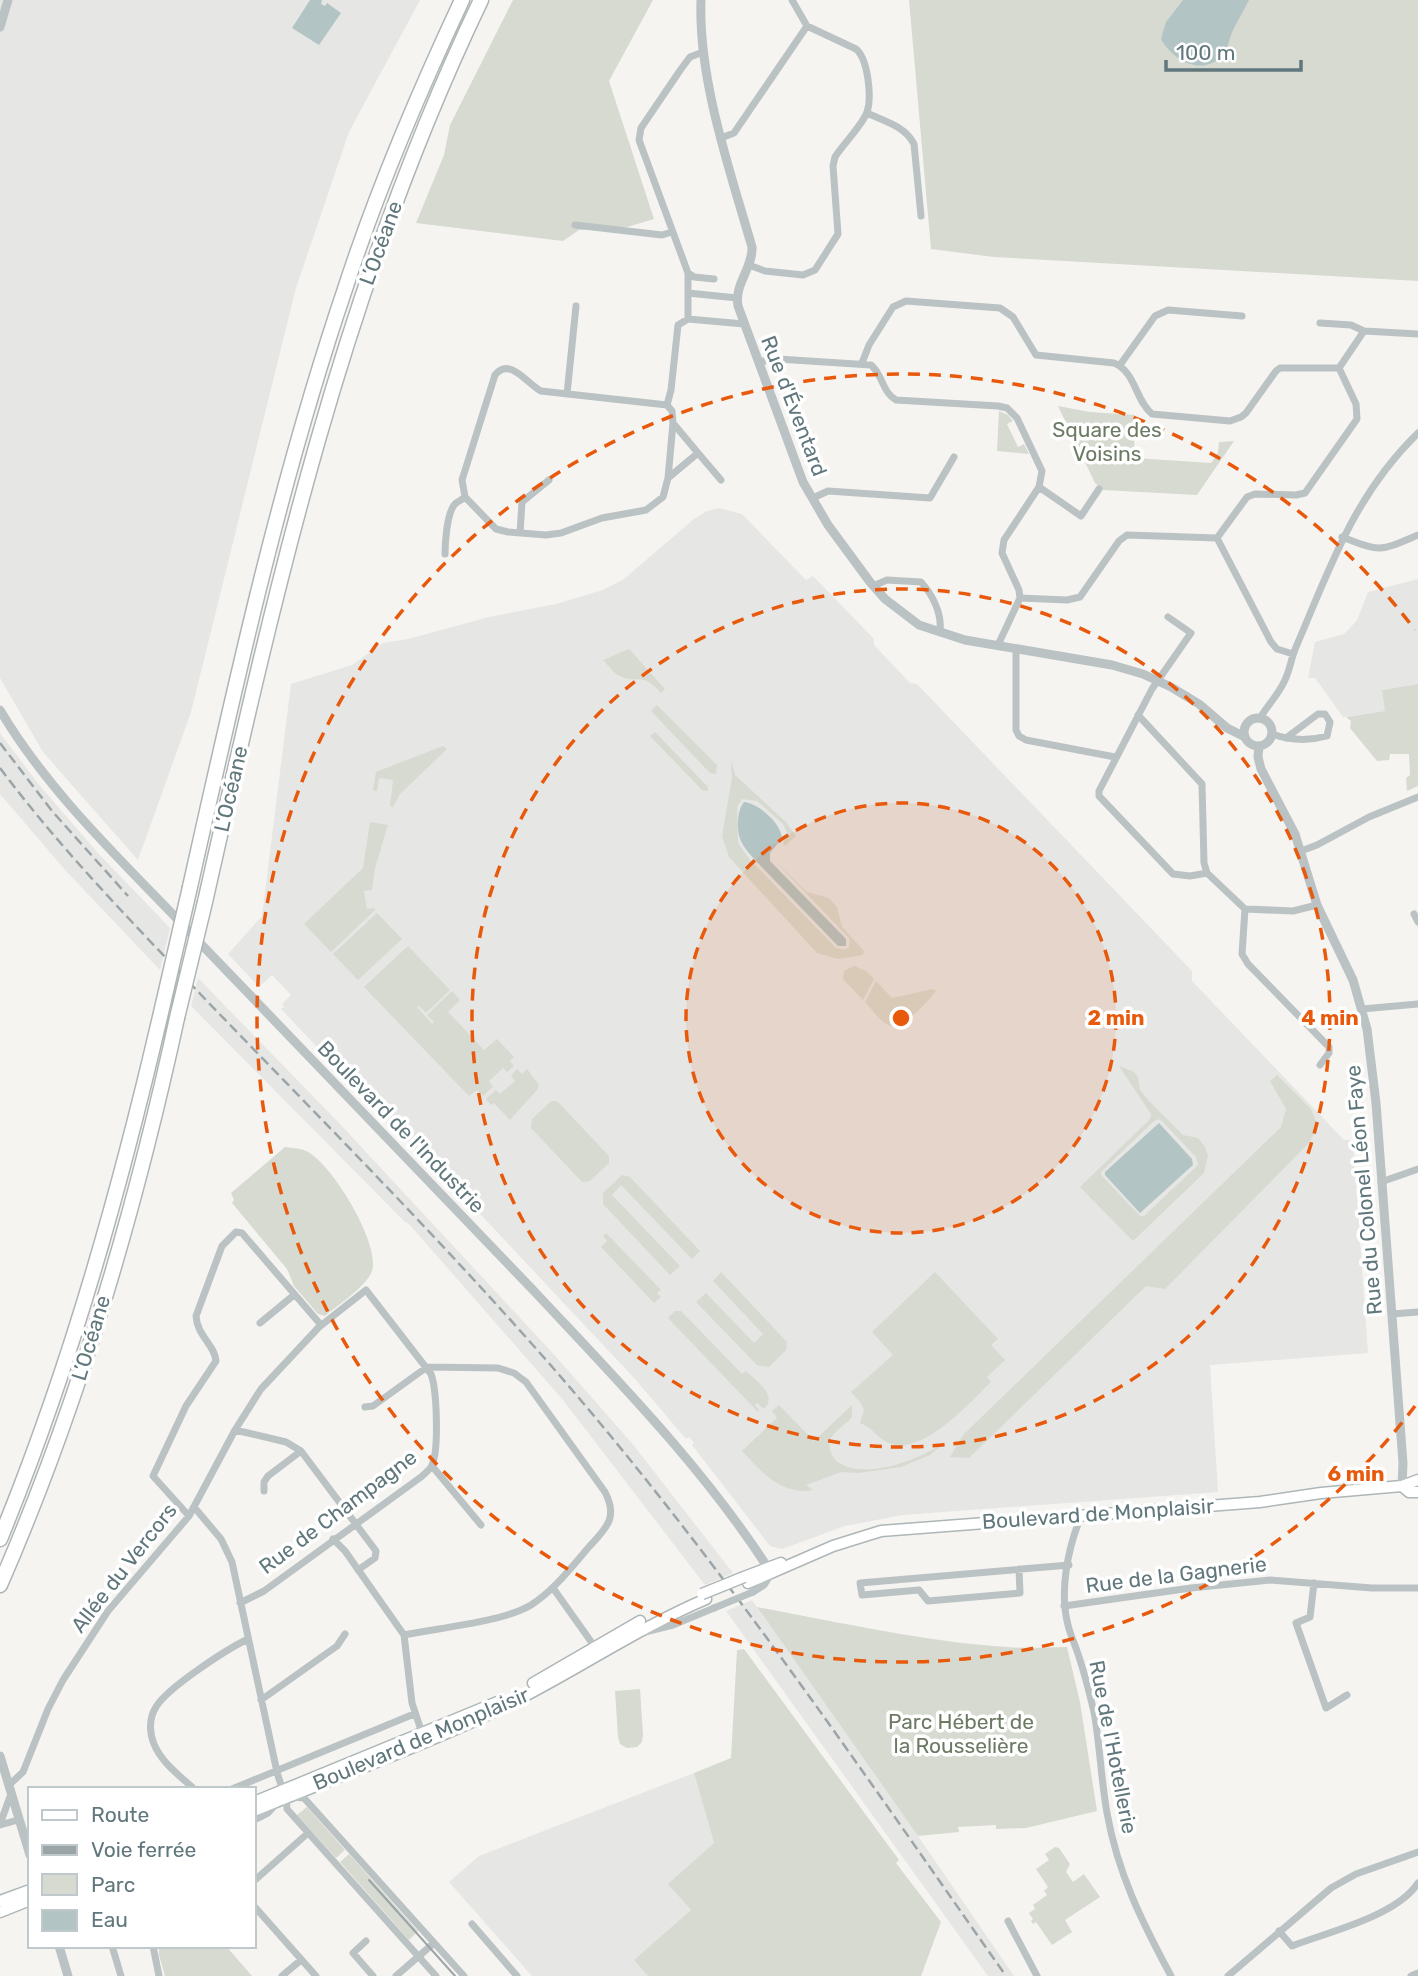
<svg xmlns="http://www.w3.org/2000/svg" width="1418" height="1976" font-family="Rubik,sans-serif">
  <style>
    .built { fill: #e6e6e5 }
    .green { fill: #d6dad0; fill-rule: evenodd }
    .water { fill: #b3c4c5 }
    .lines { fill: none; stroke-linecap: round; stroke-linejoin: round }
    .secondary-casing { stroke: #aeb6b8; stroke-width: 13 }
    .motorway-casing { stroke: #afb5b7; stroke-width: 17 }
    .minor { stroke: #bbc2c4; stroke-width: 7 }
    .tertiary { stroke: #bbc2c4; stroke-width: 9 }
    .secondary { stroke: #fff; stroke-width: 10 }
    .motorway { stroke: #fff; stroke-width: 14 }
    .tram { stroke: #9ba5a8; stroke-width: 2 }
    .rail { stroke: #9ba5a8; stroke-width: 2.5; stroke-dasharray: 10 5; stroke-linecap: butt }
    .secondary-bridge-casing { stroke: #aeb6b8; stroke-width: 13; stroke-linecap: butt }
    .motorway-bridge-casing { stroke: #afb5b7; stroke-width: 17; stroke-linecap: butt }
    .minor-bridge { stroke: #bbc2c4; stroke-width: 7 }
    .secondary-bridge { stroke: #fff; stroke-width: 10 }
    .motorway-bridge { stroke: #fff; stroke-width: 14 }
    .ring { fill: none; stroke: #e8590c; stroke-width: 3.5; stroke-dasharray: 12 9 }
    .labels { text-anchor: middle; stroke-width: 7; stroke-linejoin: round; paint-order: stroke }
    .street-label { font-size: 21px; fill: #60777c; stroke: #fff }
    .park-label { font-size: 21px; fill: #6c7a63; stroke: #fff }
    .centre { fill: #e8590c; stroke: #fff; stroke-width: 3.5 }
    .ring-label { font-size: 21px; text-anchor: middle; font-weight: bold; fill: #e8590c; stroke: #fff; stroke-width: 7; stroke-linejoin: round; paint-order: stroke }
  </style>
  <rect width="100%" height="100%" fill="#f5f4f1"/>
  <path class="built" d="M0,0H420L349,132L296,288L191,712L138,860L43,752L0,678Z
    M719,508L742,514L806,580L813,576L874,639V645L910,683L917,684L1192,971V981L1344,1140H1353L1368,1353L1210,1365L1218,1492L903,1515L845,1526L782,1549L770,1546L692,1445L694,1443L689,1437L686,1439L635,1379L421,1151L418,1153L281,1009L284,1007L282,1004L291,995L272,975L259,987L228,954L262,916L291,684L352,665L383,643L408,639L489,617L556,604L603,590L624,579L694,519L707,511Z
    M1418,579V684L1382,690L1386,711L1343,717L1315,678H1308L1315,642L1344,634L1350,628L1357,620L1368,592Z
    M0,733L40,786L98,853L170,928L160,970L66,871L0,794Z
    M198,978L339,1123L549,1349L631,1442L733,1573L705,1585L563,1400L410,1225L405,1222L191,1006Z
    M752,1600L918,1836L1014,1976H988L726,1611Z
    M694,1773L714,1843L669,1884L691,1910L635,1960L648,1976H532L449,1882L479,1856Z"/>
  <path class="green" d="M513,0H653L609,81L654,219L627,227L579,230L563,241L416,223L444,155L450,125Z
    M909,0H1418V281L994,257L931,249Z
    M1058,406L1090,412L1135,415L1134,458L1211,463L1218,453L1219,442L1234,441L1197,495L1103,490L1095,483Z
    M999,411L1008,415L1013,421L1007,424L1018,447L1024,444L1029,454L997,451Z
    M629,649L665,689L661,693C640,670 639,685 620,676C613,673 608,665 603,660Z
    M1418,684V786L1407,791L1406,778L1410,775L1409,754H1390L1389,760L1377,761L1350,728L1351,721L1346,717L1385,711L1382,690Z
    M657,705L717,765L716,774L710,773L651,711Z
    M655,732L708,787V791L702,790L650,736Z
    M443,746L447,749L400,794L393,807L390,806L393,780L379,778L377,791L373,790L376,772Z
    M731,760L735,775L786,822L796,836L785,846L783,844L787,833L783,824L757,801L742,799L737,807L738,843L750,860L836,948L845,950L849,947L850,939L776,862L807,892L829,898L837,907L842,927L864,951L863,955L838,959L817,953L729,857L722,836L732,778Z
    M370,822L388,825L375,868L372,890L364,891L367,909L374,908L375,910L331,952L304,924L363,868Z
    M377,913L402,939L358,980L333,954Z
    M408,946L450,990L426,1013L419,1006L417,1007L432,1024L434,1022L427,1015L452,991L460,1000L448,1012L484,1050L497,1039L514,1057L510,1061L514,1066L507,1072L503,1068L489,1081L493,1087L483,1096L477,1090L469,1096L364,987Z
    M854,966L866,971L874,979L863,1000L843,979L844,971Z
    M876,981L892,998L933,989L936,991C928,1001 903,1030 889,1025C880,1022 872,1009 865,1002Z
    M1119,1066L1134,1072L1138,1077L1140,1090L1149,1101L1183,1135L1198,1138L1205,1147L1208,1156L1204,1173L1133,1241L1080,1187L1150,1119L1151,1114ZM1160,1119L1196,1157L1198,1165L1144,1216H1140L1101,1175V1172L1154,1121Z
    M517,1069L522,1074L527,1069L539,1085L537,1090L510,1120L494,1103L491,1105L486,1099L496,1090L500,1094L515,1081L511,1076Z
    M1277,1075L1311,1109L1318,1127L1308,1144L1165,1289L1146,1286L969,1458L950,1457L963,1435L1281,1127L1286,1109L1270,1081Z
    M554,1101L558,1102L609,1156V1163L590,1181L582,1182L531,1128L532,1119L550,1102Z
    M285,1147C292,1148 300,1148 306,1151C331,1162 381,1244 372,1271C367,1286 338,1305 325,1316L318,1314L294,1286L287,1269L232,1203L234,1200L231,1193Z
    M622,1175L630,1177L700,1251L692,1259L621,1185L612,1195L680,1266L670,1275L603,1204V1193Z
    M606,1233L661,1290L657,1293L661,1297L654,1303L601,1247L607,1241L603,1236Z
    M721,1272L787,1342L786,1350L769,1367L757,1365L696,1302L706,1293L754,1343L763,1334L713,1281Z
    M935,1272L998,1339L991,1345L1005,1360L987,1377L991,1382C969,1403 925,1454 891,1444C878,1440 873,1427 860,1423L864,1410L861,1403L851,1392L893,1355L872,1332Z
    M675,1311H681L742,1374L746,1371C757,1382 778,1395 764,1409L757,1403L755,1405L759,1410L758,1412L668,1318Z
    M779,1405L814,1441L852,1405V1417C839,1432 819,1437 836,1461C865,1482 921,1459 947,1441L930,1455L901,1467L859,1473L841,1472L806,1485L813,1490C781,1496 762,1472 742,1451L777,1418L772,1411Z
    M757,1607C839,1622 926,1642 1008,1647C1028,1649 1048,1647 1067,1647L1080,1702L1097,1811L1026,1828L996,1829V1825L958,1827L959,1832L918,1836Z
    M744,1649L899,1860L896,1863L941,1922L921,1976H648L634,1960L691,1910L668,1884L714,1843L694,1773L731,1758L737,1650Z
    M640,1689L643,1735L642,1742L637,1747L627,1748L620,1744L618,1737L615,1691Z
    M307,1807L345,1850L336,1858L297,1815Z
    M1055,1847L1059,1848L1070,1864L1066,1872L1073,1882L1084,1874L1100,1897L1065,1920L1072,1932L1052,1945L1036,1922L1033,1924L1031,1921L1033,1919L1029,1913L1035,1909L1033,1905L1047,1895L1044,1891L1048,1887L1036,1869L1049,1860L1045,1854Z
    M349,1854L418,1931L409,1940L340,1862Z
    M159,1946H226L252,1976H165L159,1955Z"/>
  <path class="water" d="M310,0H322L321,4L325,6L327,3L341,13L319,45L292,28Z
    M1183,0H1249C1244,10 1238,20 1233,30C1229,38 1228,50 1222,56C1201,77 1173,60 1161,39L1166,22Z
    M744,802C758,803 781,823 782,838L770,853V861L846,939V946H838L755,860C750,854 744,848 741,841C736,831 737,810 744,802Z
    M1159,1123L1192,1159L1193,1165L1140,1213L1105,1175V1172Z"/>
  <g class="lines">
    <defs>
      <path id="secondary" d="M1402,1486L1409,1492H1418
        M744,1577L781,1563
        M748,1583L833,1546L881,1531L1260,1502L1321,1493L1402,1486L1418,1480
        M533,1683L640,1621
        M254,1802L500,1701
        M254,1811C331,1779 410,1751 485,1716C561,1681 629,1632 706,1599
        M0,1901L30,1890
        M0,1912L30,1900"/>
      <path id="motorway" d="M190,887C235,686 279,484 345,289C377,190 418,94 462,0
        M205,902C275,591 342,290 481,0
        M0,1539C71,1366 121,1186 163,1004
        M0,1585C79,1404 135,1211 177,1018"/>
    </defs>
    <use href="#secondary" class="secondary-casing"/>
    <use href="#motorway" class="motorway-casing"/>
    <path class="minor" d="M703,52L690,57L681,69L641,128L639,140L688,273L694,277L714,279
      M867,113C884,121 905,126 914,144L921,216
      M721,138L734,133L807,26
      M575,225L662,235L672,232
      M749,265L765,271L803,275L815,270L838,234L833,166L835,157C843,144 862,126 867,112C872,97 868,59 856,49L807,26L792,0
      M688,273V319
      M688,293L737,298
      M1320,323L1351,325L1364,331
      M758,362L778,359L871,365C883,375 882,392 896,400L998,406L1007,408L1017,418L1042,471L1039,487L1004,540L1002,553L1019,590L1020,598
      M862,363L869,345L893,307L906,301L1000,308L1013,317L1036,355L1114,363C1136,372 1135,400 1152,414L1230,421L1241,417L1246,413L1276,371L1280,368H1339L1364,331L1418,334
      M1120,365L1155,316L1168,310L1242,316
      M567,394L576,306
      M667,405L671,390L678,325L688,319L744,324
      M698,453L721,480
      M668,478L673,423
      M1039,487L1081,516L1099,489
      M465,497L496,529L508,532L546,535L561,533L602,518L646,510L663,497L668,478L698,453L673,423L672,411L667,405
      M813,498L828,491L930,498L954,457
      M520,533L522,502L549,480
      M1342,537C1382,552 1378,552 1418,535
      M1217,538L1271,642L1277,649L1293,654
      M445,554C445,543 447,512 455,504C458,501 462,500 465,497L462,480L495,375C510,356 528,385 541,391L667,405
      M873,586L887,580L921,582C933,595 942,614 940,631
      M1168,617L1191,633L1152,689L1099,791V796L1173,874L1190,876L1207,873L1245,909
      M998,645L1020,598L1067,600L1080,597L1119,541L1127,535L1217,538L1247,497L1255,494L1296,495L1305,493L1357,419L1356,404L1339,368
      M1016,648V730L1019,736L1026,740L1115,757
      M1138,715L1202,784L1204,863L1207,873
      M1260,718C1267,706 1278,695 1284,682C1290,671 1291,658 1296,647C1330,568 1354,495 1418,433
      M1272,734C1289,740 1309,741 1327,736L1330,722L1325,714H1318L1286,738
      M1301,851L1317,845L1369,817L1418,797
      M1245,909L1242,954L1248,964L1329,1047V1053L1320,1065
      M1245,909L1293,911L1317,905
      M1414,914L1418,922
      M1362,1009L1418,1004
      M1381,1182L1418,1169
      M1392,1314L1418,1312
      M260,1323L294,1295
      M365,1407L373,1406L427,1367L498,1368L514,1373L526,1382L605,1492C619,1519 605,1529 588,1548C570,1569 554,1590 531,1605C503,1622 438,1628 404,1635
      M235,1430L286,1442L301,1451L376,1551L375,1558L358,1570
      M432,1466L481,1525
      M264,1491V1482L268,1476L301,1451
      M194,1507L221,1539L232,1562L277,1772C280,1785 287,1795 287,1809L436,1976
      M189,1516L153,1476L186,1406L216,1361C215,1345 197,1336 196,1316L222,1246L236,1232L242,1233L321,1325
      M1081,1516C1068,1548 1059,1591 1068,1625C1070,1634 1074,1642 1077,1651C1084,1671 1089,1691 1094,1712C1100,1746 1101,1779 1107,1813C1118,1874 1142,1922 1171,1976
      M333,1539L345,1551L404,1635L412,1703L423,1736
      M1019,1569L1020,1593L928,1601L919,1590L862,1595L860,1583L1069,1565
      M1314,1583L1310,1617L1296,1623L1326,1708L1347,1695
      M553,1588L597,1650
      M753,1592L764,1585L771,1574
      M1064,1606L1191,1588L1270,1580L1372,1588H1418
      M645,1632L673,1625L714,1608
      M261,1700L337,1646L345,1634
      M9,1785L23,1772L48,1709L63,1680L108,1611L189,1516L235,1430L261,1389L319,1327L366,1290L431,1374C437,1390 439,1450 432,1465C431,1469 424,1474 421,1477L264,1591L240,1603
      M194,1789C180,1776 161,1762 154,1744C149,1732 149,1718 156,1707C167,1688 227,1649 248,1639
      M232,1789L414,1714
      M292,1797L304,1798L464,1976
      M254,1820L268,1813L278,1802
      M0,1824L11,1794
      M0,1825L18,1820
      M254,1881L308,1833
      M254,1906L316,1976
      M1008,1921L1037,1976
      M472,1924L517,1976
      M1279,1931L1292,1946C1328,1932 1397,1916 1418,1883
      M366,1941L353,1953L373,1976
      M112,1946L121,1976
      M153,1946L159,1976
      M282,1976L301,1960
      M396,1976L434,1943
      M1228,1976L1331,1888L1356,1874L1418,1852
      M1411,1976L1418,1973"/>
    <path class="tertiary" d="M701,0C698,79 730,171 752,247C753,268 734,284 738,306L803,482L828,525L870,582L885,599L919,625L965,640L1112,665L1143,674L1171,687L1199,704L1227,728L1245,737
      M0,27L8,0
      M0,710C52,798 131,869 200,943C311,1060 423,1175 534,1291C617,1380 704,1468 770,1571
      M1244 732a14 14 0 1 1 28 0a14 14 0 1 1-28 0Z
      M1259,746L1258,757L1261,769L1295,834L1317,905L1353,980L1367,1029L1376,1103L1403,1463L1402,1486
      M0,1756L30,1855
      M59,1946L68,1976"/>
    <use href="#secondary" class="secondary"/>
    <use href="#motorway" class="motorway"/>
    <path class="tram" d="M369,1880L455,1976"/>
    <path class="rail" d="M0,743L52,811L128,896
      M0,768C62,851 134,924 205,999C320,1118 438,1237 547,1361C716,1554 859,1767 1006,1976"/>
    <defs>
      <path id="secondary-bridge" d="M702,1594L744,1577"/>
      <path id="motorway-bridge" d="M163,1004L190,887
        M177,1018L205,902"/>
    </defs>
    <use href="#secondary-bridge" class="secondary-bridge-casing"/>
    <use href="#motorway-bridge" class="motorway-bridge-casing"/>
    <path class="minor-bridge" d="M714,1608L753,1592"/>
    <use href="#secondary-bridge" class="secondary-bridge"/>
    <use href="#motorway-bridge" class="motorway-bridge"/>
  </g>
  <circle cx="901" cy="1018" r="215" fill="#e8590c" fill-opacity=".12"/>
  <g class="ring">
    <circle cx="901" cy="1018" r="215"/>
    <circle cx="901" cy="1018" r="429"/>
    <path d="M1415 1406A644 644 0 1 1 1415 630"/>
  </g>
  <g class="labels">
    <g class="street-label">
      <text transform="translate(381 243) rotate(-70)" y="7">L’Océane</text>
      <text transform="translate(794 406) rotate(69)" y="7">Rue d'Éventard</text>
      <text transform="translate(231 789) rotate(-77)" y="7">L’Océane</text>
      <text transform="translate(401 1127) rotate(46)" y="7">Boulevard de l'Industrie</text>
      <text transform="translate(1364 1190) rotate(-95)" y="7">Rue du Colonel Léon Faye</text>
      <text transform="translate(91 1338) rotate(-73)" y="7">L’Océane</text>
      <text transform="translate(338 1512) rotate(-37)" y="7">Rue de Champagne</text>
      <text transform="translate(1098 1514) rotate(-4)" y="7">Boulevard de Monplaisir</text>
      <text transform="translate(124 1568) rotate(-52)" y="7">Allée du Vercors</text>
      <text transform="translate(1176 1575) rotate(-7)" y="7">Rue de la Gagnerie</text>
      <text transform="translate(421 1739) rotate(-23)" y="7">Boulevard de Monplaisir</text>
      <text transform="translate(1113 1747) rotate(79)" y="7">Rue de l'Hotellerie</text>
    </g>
    <g class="park-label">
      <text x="1107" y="437">Square des<tspan x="1107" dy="24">Voisins</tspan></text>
      <text x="961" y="1729">Parc Hébert de<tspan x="961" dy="24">la Rousselière</tspan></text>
    </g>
  </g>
  <circle cx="901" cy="1018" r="10" class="centre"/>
  <g class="ring-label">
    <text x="1116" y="1025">2 min</text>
    <text x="1330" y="1025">4 min</text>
    <text x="1356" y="1481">6 min</text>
  </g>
  <rect x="28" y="1787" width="228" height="161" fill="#ffffff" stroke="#bfc9cb" stroke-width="2"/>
  <rect x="42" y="1810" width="35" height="10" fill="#ffffff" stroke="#bfc9cb" stroke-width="2"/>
  <text x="91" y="1822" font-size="21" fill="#60777c">Route</text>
  <rect x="42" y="1845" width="35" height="10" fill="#9ba5a8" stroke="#bfc9cb" stroke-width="2"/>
  <text x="91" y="1857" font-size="21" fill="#60777c">Voie ferrée</text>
  <rect x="42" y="1874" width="35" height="21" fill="#d6dad0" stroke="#bfc9cb" stroke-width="2"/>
  <text x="91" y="1892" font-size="21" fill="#60777c">Parc</text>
  <rect x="42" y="1910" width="35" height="21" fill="#b3c4c5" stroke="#bfc9cb" stroke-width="2"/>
  <text x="91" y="1927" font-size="21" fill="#60777c">Eau</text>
  <path d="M1166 60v10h135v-10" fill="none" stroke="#60777c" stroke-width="3.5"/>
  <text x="1176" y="60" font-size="21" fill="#60777c" stroke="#ffffff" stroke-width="5" paint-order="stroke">100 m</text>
</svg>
